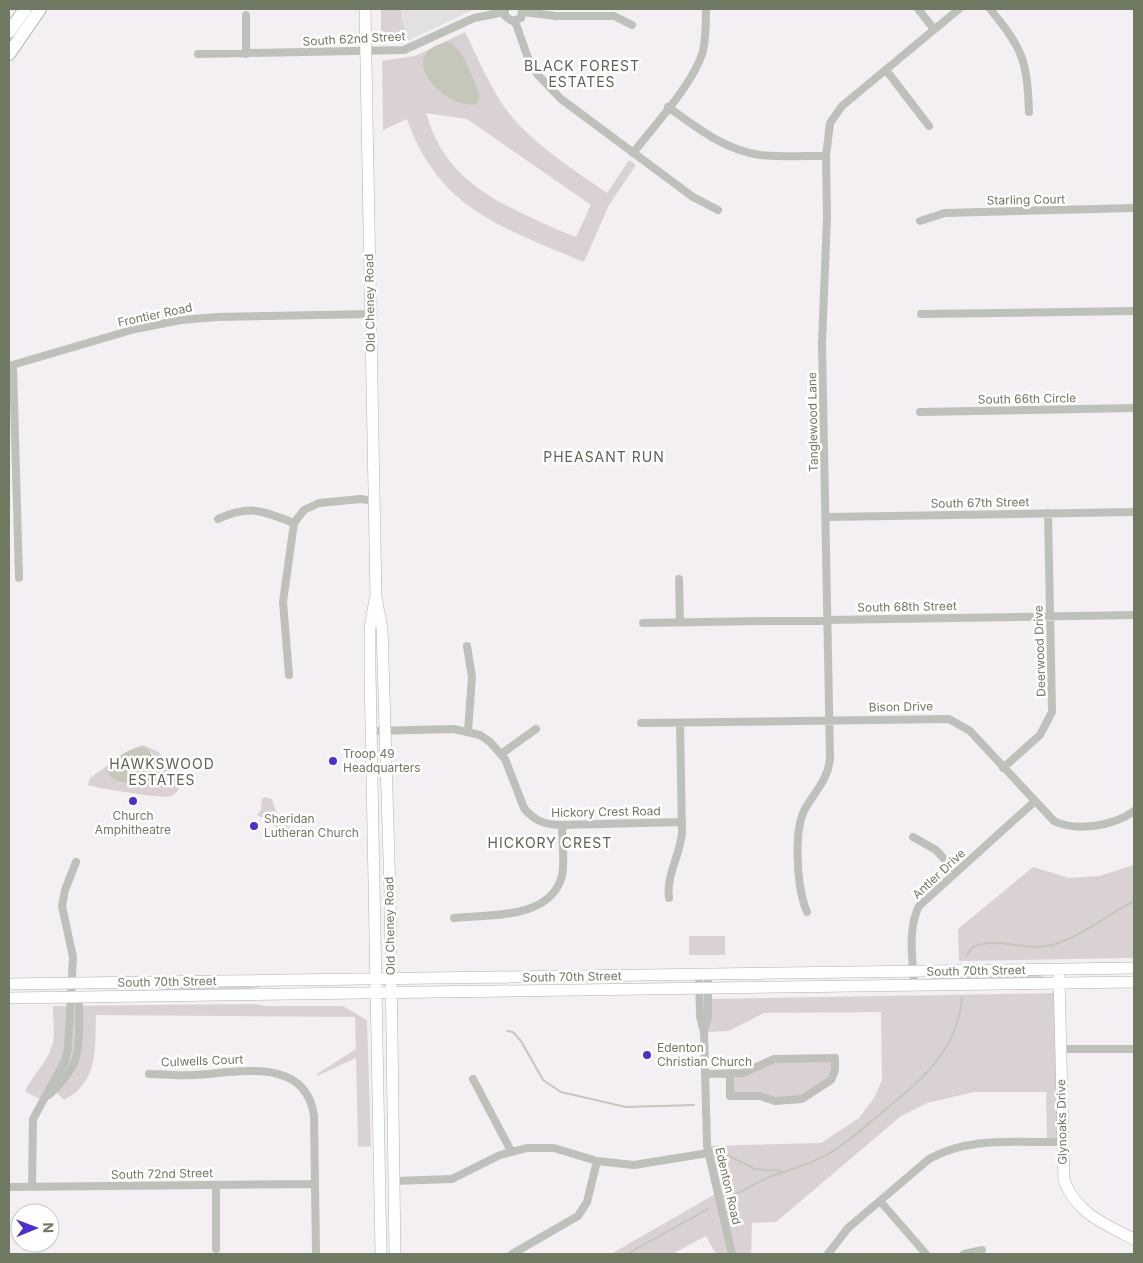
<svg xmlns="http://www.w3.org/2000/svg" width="1143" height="1263" font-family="Inter,sans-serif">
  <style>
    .built { fill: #e2e0e1 }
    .green { fill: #dad1d5; fill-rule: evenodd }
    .water { fill: #c5c7ba }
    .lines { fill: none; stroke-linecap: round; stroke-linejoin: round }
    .stream { stroke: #c5c7ba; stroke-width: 2 }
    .secondary-casing { stroke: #b1b4aa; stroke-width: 12 }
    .primary-casing { stroke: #b1b4ac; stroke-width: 14 }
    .street { stroke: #bec1ba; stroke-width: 8 }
    .secondary { stroke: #fff; stroke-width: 11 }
    .primary { stroke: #fff; stroke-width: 12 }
    .poi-dot { fill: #492fd4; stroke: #fff; stroke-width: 2 }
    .labels { text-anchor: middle; stroke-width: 5; stroke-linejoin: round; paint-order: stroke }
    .street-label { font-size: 12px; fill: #707961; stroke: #fff }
    .poi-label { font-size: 12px; fill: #707961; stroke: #fff; text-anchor: start }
    .neighbourhood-label { font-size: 14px; letter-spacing: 1px; fill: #5d6452; stroke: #fff }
  </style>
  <rect width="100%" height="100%" fill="#f3eff3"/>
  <path class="built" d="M401,9H475L409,40L402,21Z"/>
  <path class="green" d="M381,9H401L402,21L409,40L381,42Z
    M465,32C481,64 494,99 519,125C544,151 577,172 607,193L629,160L636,165L609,205L584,262C503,228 438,209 407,119L383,130L382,61L415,56ZM426,113L467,119L591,205L576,237C562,232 548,225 534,219C482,195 443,172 426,113Z
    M143,745L159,752L167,769L177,777L179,788C177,793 173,796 167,797C160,798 91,787 88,785L90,778L114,761L108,773L160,766L151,752L138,747Z
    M265,797L272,799L276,812L295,834L289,840L270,822L257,815L261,810L262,799Z
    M1134,865V958L959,961L958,929L1033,867L1069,878L1099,876Z
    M689,936H725V955H689Z
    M1040,975L1047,979L935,980L925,978Z
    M263,986L244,990L151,991L175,987Z
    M1060,993L1062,1142H1047L1046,1092H974L927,1103L901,1116L776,1222L752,1223L751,1254H716L706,1236L672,1254H611L717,1193L707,1146L821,1143L859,1118L874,1098L882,1080L881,1012L764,1013L729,1031L704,1032L708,999Z
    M254,1004L266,1006H343L367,1020L371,1146L358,1147L356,1058L317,1076V1074L356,1049L355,1017L96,1015C95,1038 98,1070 80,1088C76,1093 69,1097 64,1100L54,1090L43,1101L25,1091C33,1074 49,1061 53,1042C55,1031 53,1018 53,1006Z
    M835,1058L834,1075L802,1099L730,1096V1074L762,1063Z"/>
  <path class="water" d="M447,42C463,45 474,82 480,96L477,104C446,110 391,55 447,42Z
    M138,747L147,748L162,769L158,778C146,785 115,786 108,773C110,759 126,751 138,747Z"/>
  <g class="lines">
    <path class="stream" d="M967,956L971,948C994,935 1026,952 1052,945C1081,937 1107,915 1134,901
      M507,1031L513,1032L521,1041L543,1080L561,1092L626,1107L694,1105
      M719,1151L755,1169L782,1171
      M732,1196C744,1190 756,1183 769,1177C788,1170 808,1165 826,1155C846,1145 863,1128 880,1114C920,1081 958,1052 962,997
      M627,1254L708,1209"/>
    <defs>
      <path id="secondary" d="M365,9L376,598L382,628L390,892L395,1254
        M375,599L370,628V671L381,1254
        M1059,977L1064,1180C1076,1213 1104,1224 1134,1239
        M9,984L1134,968
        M9,998L1134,982"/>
      <path id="primary" d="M9,32L25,9
        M9,54L40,9"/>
    </defs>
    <use href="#secondary" class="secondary-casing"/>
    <use href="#primary" class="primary-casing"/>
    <path class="street" d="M505,9V16L512,21L521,18L522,9
      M918,9L934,29
      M990,9C1023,49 1027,60 1029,112
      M523,12L556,16H614L632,25
      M246,15V54
      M515,21L528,58L538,75L561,99L693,197L718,210
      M198,54L404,50L474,18L504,12
      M886,70L929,126
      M668,107C696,127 724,150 760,155C781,157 804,156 826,156
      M633,153C653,127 694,83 703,51C706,37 706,23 706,9
      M920,221L945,213L1134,208
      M921,314L1134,311
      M13,365L19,578
      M9,366L135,329L181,320L217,317L370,314
      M920,412L1134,408
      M826,517L1134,512
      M218,519C250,504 263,511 294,523
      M679,579L680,622
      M643,623L1134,615
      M467,646L472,677L468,731
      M289,675L283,602L294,523L304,510L319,503L361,499L374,501
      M641,723L949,719L970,731L1054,821C1076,832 1114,826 1134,811
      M371,731L454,729L480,735L490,742L505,759L524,808C534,821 546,825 562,825L682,822
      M501,754L536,729
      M1003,768L1040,735L1052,712L1048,513
      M913,837L936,850L956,872
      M669,898C666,876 680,855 682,833L680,723
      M807,912C797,889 793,831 805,809C815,791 829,779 830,757L822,344L827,217L826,156L830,123L842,106L959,9
      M454,918C490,914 550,920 562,876C565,860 562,841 562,825
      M699,975L700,1016L704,1032L707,1146L732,1254
      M914,986C913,960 907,930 919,906L1034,802
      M704,1032L708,1017V975
      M1060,1049H1134
      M149,1074C165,1074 180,1076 195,1075C236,1073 306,1055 314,1116L316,1254
      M705,1074L743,1073L774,1059L835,1058V1070L831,1080L802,1099L775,1101L760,1096H730V1074
      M473,1079L511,1151
      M49,1095C75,1069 80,1059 79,1022C79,1013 80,1003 77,995
      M394,1181L452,1179L500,1155L527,1148H554L597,1161L634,1165L708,1153
      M216,1185V1249
      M32,1186L33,1119L65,1061L68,1048L73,957L62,906L65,890L76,862
      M9,1187L315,1184
      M880,1201L926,1254
      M512,1254L578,1216L587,1202L597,1161
      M828,1254L848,1228L929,1159C969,1136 1017,1143 1062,1142
      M964,1254L982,1250"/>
    <use href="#secondary" class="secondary"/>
    <use href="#primary" class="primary"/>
  </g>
  <g class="poi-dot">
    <circle cx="333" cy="761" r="5"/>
    <circle cx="133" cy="801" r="5"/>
    <circle cx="254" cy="826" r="5"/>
    <circle cx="647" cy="1055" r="5"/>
  </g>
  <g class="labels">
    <g class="street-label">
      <text transform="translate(354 39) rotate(-3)" y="4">South 62nd Street</text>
      <text transform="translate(1026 200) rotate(-1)" y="4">Starling Court</text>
      <text transform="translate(370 303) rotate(-91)" y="4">Old Cheney Road</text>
      <text transform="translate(155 315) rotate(-12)" y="4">Frontier Road</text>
      <text transform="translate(1027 399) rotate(-1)" y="4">South 66th Circle</text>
      <text transform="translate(813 422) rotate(-91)" y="4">Tanglewood Lane</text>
      <text transform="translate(980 503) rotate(-1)" y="4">South 67th Street</text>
      <text transform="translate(907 607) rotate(-1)" y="4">South 68th Street</text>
      <text transform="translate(1040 651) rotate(-92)" y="4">Deerwood Drive</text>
      <text transform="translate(901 707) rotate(-1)" y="4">Bison Drive</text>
      <text transform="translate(606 812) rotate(-1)" y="4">Hickory Crest Road</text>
      <text transform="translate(939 874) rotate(-43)" y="4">Antler Drive</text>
      <text transform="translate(390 926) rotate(-91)" y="4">Old Cheney Road</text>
      <text transform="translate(976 971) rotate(-1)" y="4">South 70th Street</text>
      <text transform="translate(572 977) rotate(-1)" y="4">South 70th Street</text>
      <text transform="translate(167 982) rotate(-1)" y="4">South 70th Street</text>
      <text transform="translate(202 1061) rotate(-2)" y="4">Culwells Court</text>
      <text transform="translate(1062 1122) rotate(-91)" y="4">Glynoaks Drive</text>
      <text transform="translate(162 1174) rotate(-1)" y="4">South 72nd Street</text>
      <text transform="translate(728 1186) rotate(77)" y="4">Edenton Road</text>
    </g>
    <g class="poi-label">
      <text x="343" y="758">Troop 49<tspan x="343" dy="14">Headquarters</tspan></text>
      <text x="133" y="820" text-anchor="middle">Church<tspan x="133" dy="14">Amphitheatre</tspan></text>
      <text x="264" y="823">Sheridan<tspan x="264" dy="14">Lutheran Church</tspan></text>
      <text x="657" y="1052">Edenton<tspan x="657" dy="14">Christian Church</tspan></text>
    </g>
    <g class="neighbourhood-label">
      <text x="582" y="71">BLACK FOREST<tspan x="582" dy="16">ESTATES</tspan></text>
      <text x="604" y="462">PHEASANT RUN</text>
      <text x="162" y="769">HAWKSWOOD<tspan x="162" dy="16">ESTATES</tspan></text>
      <text x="550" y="848">HICKORY CREST</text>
    </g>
  </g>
  <rect width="1143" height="1263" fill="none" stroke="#707961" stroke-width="20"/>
  <g transform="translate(35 1228) rotate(89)"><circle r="24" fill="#ffffff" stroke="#c6c9c0"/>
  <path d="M0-4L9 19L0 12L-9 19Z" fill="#492fd4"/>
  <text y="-8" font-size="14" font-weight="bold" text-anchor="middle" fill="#707961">N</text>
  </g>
</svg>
